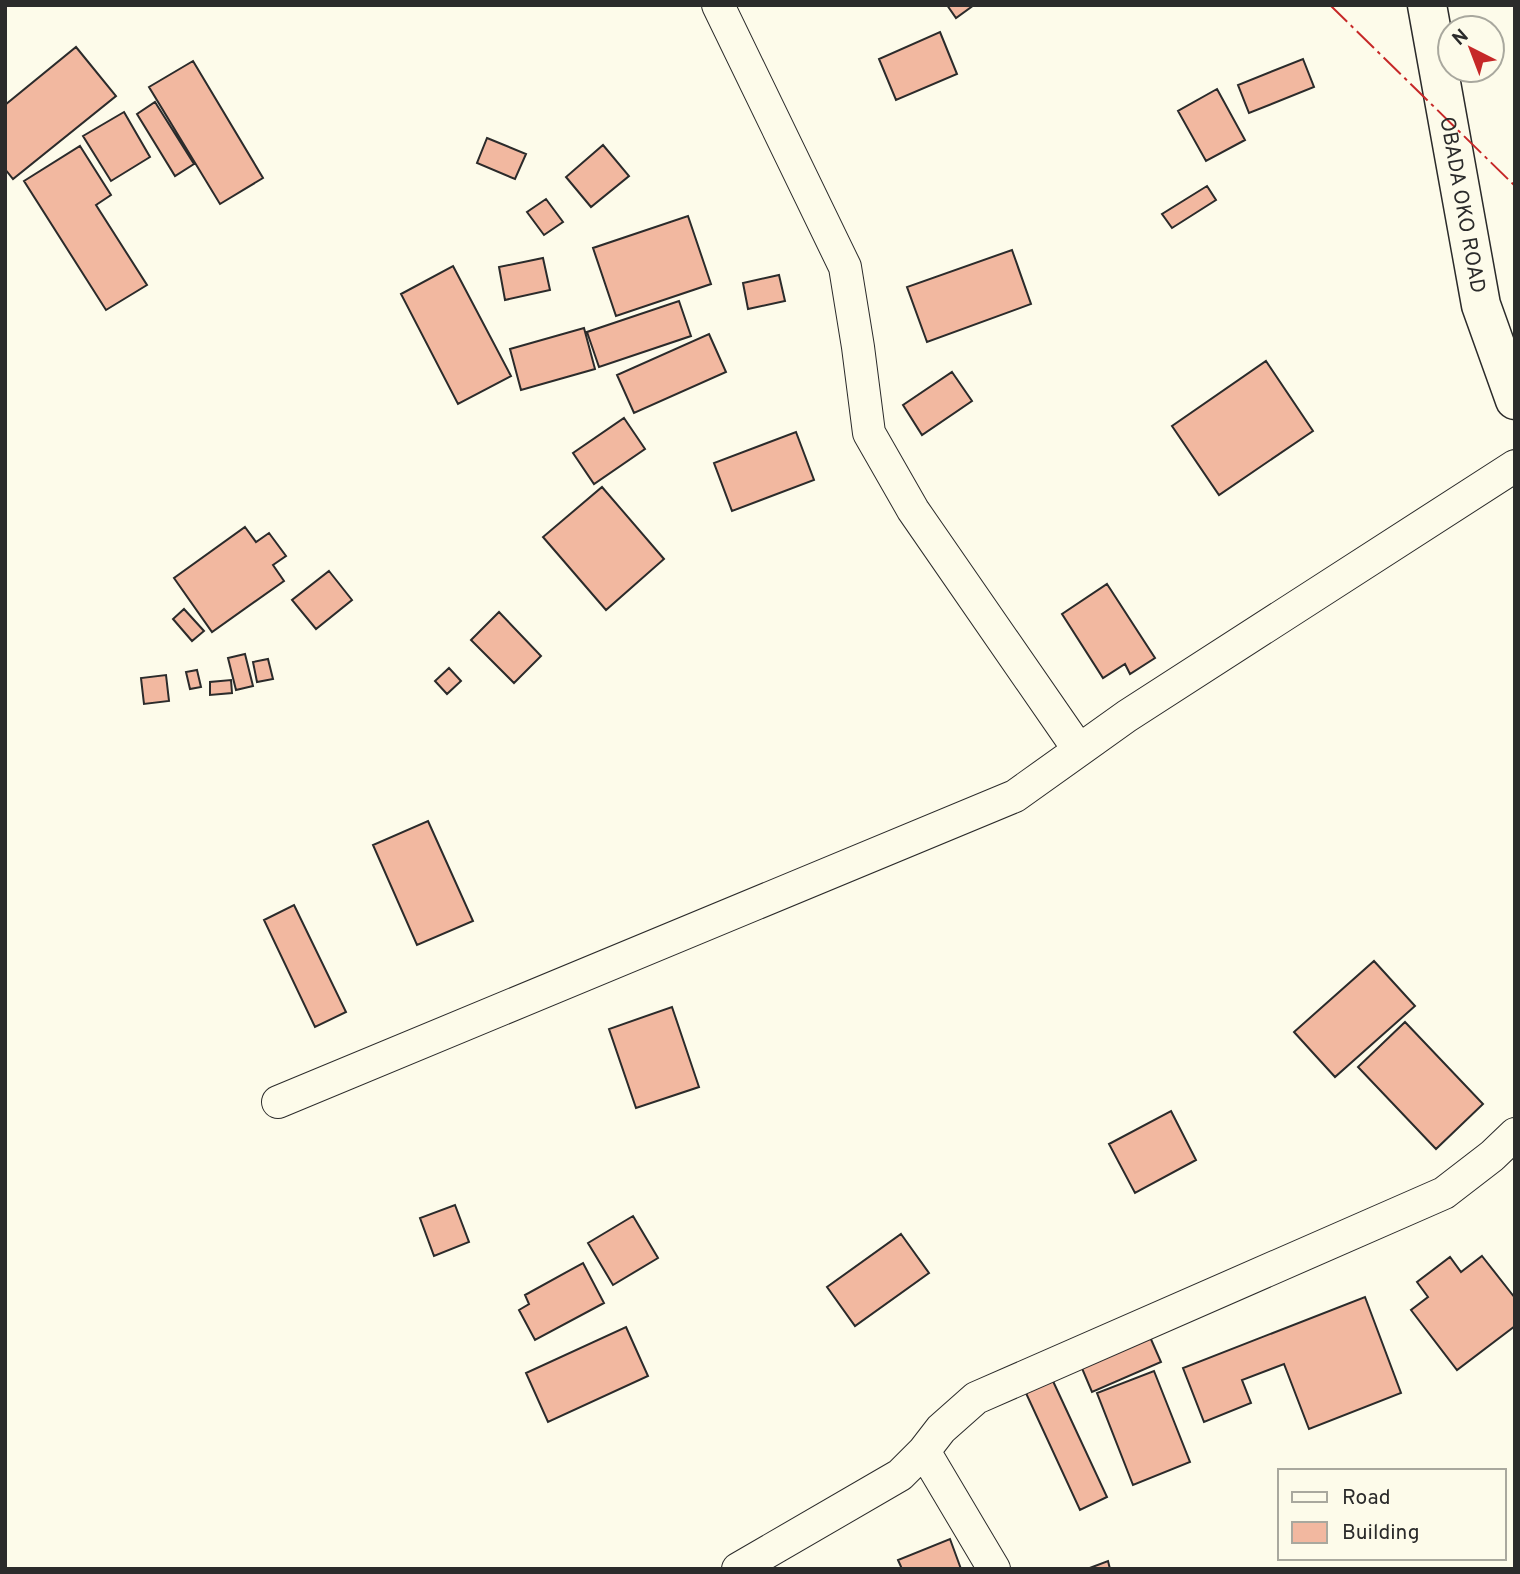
<svg xmlns="http://www.w3.org/2000/svg" width="1520" height="1574" font-family="Overpass,sans-serif">
  <style>
    .building { fill: #f2b8a0; stroke: #2b2b2b; stroke-width: 2 }
    .lines { fill: none; stroke-linecap: round; stroke-linejoin: round }
    .minor-casing { stroke: #2b2b2b; stroke-width: 34 }
    .secondary-casing { stroke: #2b2b2b; stroke-width: 41 }
    .minor { stroke: #fdfbea; stroke-width: 32 }
    .secondary { stroke: #fdfbea; stroke-width: 38 }
    .power { stroke: #c62828; stroke-width: 2; stroke-dasharray: 24 5 3.5 5; stroke-linecap: butt }
    .labels { text-anchor: middle; stroke-width: 5; stroke-linejoin: round; paint-order: stroke }
    .street-label { font-size: 21px; fill: #2b2b2b; stroke: #fdfbea }
  </style>
  <rect width="100%" height="100%" fill="#fdfbea"/>
  <path class="building" d="M947,5H974L956,18Z
    M940,32L957,74L896,100L879,59Z
    M76,47L116,96L13,179L5,169V105Z
    M1303,59L1314,87L1249,113L1238,85Z
    M193,61L263,178L220,204L149,87Z
    M1217,89L1245,140L1206,161L1178,111Z
    M155,102L194,164L175,176L137,114Z
    M124,112L150,157L111,181L83,136Z
    M487,138L526,154L515,179L477,163Z
    M603,145L629,176L591,207L566,177Z
    M80,146L111,195L96,205L147,285L106,310L24,181Z
    M1207,186L1216,200L1172,228L1162,214Z
    M546,199L563,222L544,235L527,212Z
    M688,216L711,284L616,316L593,248Z
    M1012,250L1031,304L927,342L907,287Z
    M543,258L550,290L505,300L499,267Z
    M453,266L511,376L458,404L401,294Z
    M779,275L785,301L748,309L743,283Z
    M679,301L691,336L599,367L587,332Z
    M584,328L595,369L521,390L510,349Z
    M709,334L726,372L634,413L617,375Z
    M1266,361L1313,431L1219,495L1172,426Z
    M952,372L972,401L922,435L903,405Z
    M624,418L645,449L594,484L573,453Z
    M796,432L814,480L732,511L714,463Z
    M602,487L664,559L606,610L543,537Z
    M245,527L256,542L269,533L286,556L273,565L284,581L212,632L174,578Z
    M329,571L352,600L316,629L292,600Z
    M1107,584L1155,658L1130,674L1125,664L1103,678L1062,614Z
    M184,609L204,631L192,641L173,619Z
    M499,612L541,656L514,683L471,640Z
    M245,654L253,686L236,690L228,658Z
    M268,659L273,679L257,682L253,662Z
    M449,668L461,681L447,694L435,681Z
    M197,670L201,687L190,689L186,672Z
    M166,675L169,701L144,704L141,678Z
    M231,680L232,693L210,695V682Z
    M428,821L473,921L417,945L373,845Z
    M294,905L346,1012L315,1027L264,920Z
    M1374,961L1415,1006L1335,1077L1294,1032Z
    M672,1007L699,1087L636,1108L609,1029Z
    M1405,1022L1483,1104L1436,1149L1358,1067Z
    M1171,1111L1196,1160L1135,1193L1109,1144Z
    M455,1205L469,1242L434,1256L420,1218Z
    M633,1216L658,1258L613,1285L588,1243Z
    M901,1234L929,1273L855,1326L827,1287Z
    M1482,1256L1515,1298V1326L1457,1370L1411,1310L1428,1297L1417,1282L1450,1257L1461,1272Z
    M583,1263L604,1303L535,1340L519,1310L529,1304L525,1295Z
    M1365,1297L1401,1393L1309,1429L1284,1364L1242,1380L1251,1403L1204,1422L1183,1368Z
    M626,1327L648,1376L548,1422L526,1373Z
    M1150,1337L1161,1362L1092,1392L1081,1366Z
    M1154,1371L1190,1462L1133,1485L1097,1393Z
    M1052,1379L1107,1497L1080,1510L1025,1391Z
    M950,1539L961,1569H902L898,1560Z
    M1108,1561L1110,1569H1087Z"/>
  <g class="lines">
    <defs>
      <path id="minor" d="M718,5L845,267L858,347L869,433L913,510L1079,750
        M278,1102L1015,796L1127,716L1515,466
        M924,1451L994,1569
        M738,1569L900,1475L924,1451L941,1429L976,1398L1444,1193L1492,1156L1515,1134"/>
      <g id="secondary">
        <path id="s1" d="M1427,5L1481,305L1515,400"/>
      </g>
    </defs>
    <use href="#minor" class="minor-casing"/>
    <use href="#secondary" class="secondary-casing"/>
    <use href="#minor" class="minor"/>
    <use href="#secondary" class="secondary"/>
    <path class="power" d="M1330,5L1515,186"/>
  </g>
  <g class="labels">
    <g class="street-label">
      <text dy="7" stroke="none"><textPath href="#s1" startOffset="203">OBADA OKO ROAD</textPath></text>
    </g>
  </g>
  <rect width="1520" height="1574" fill="none" stroke="#2b2b2b" stroke-width="14"/>
  <rect x="1278" y="1469" width="228" height="91" fill="#fdfbea" stroke="#a9a89e" stroke-width="2"/>
  <rect x="1292" y="1492" width="35" height="10" fill="#fdfbea" stroke="#a9a89e" stroke-width="2"/>
  <text x="1342" y="1504" font-size="21" fill="#2b2b2b">Road</text>
  <rect x="1292" y="1522" width="35" height="21" fill="#f2b8a0" stroke="#a9a89e" stroke-width="2"/>
  <text x="1342" y="1539" font-size="21" fill="#2b2b2b">Building</text>
  <g transform="translate(1471 49) rotate(318)"><circle r="33" fill="#fdfbea" stroke="#a9a89e" stroke-width="2"/>
  <path d="M0-5L12 26L0 18L-12 26Z" fill="#c62828"/>
  <text y="-10" font-size="19" font-weight="bold" text-anchor="middle" fill="#2b2b2b">N</text>
  </g>
</svg>
